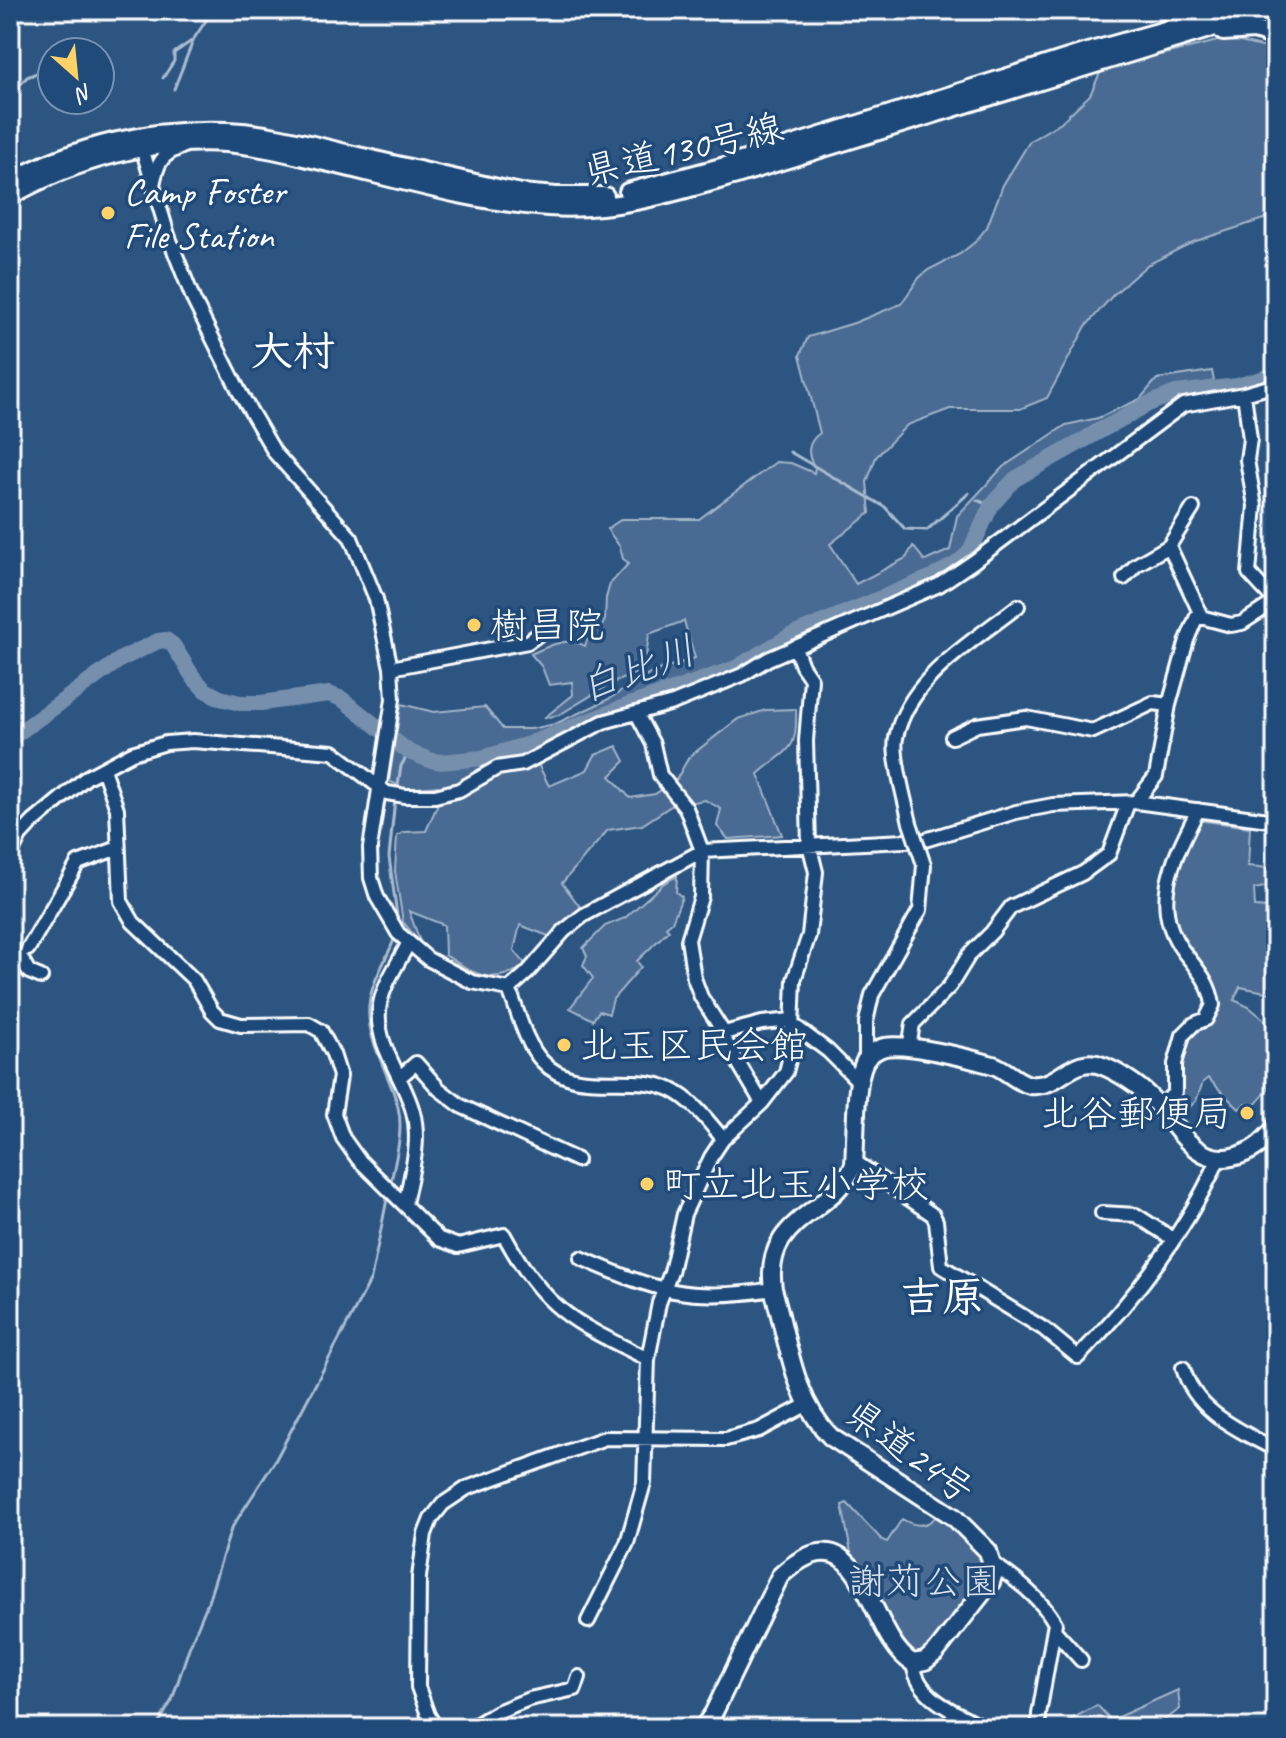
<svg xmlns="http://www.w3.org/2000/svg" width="1286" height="1738" font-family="Caveat,'Klee One',sans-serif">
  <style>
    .green { fill: #486b92; stroke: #a4b5c8; stroke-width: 2 }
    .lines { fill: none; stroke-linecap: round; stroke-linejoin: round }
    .stream { stroke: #acbcce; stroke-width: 3 }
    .river { stroke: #748fad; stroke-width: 16 }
    .minor-casing { stroke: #fff; stroke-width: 18 }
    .major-casing { stroke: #fff; stroke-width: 22 }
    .minor { stroke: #1f4a7a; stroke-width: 12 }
    .major { stroke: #1f4a7a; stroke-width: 16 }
    .minor-bridge-casing { stroke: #fff; stroke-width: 18; stroke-linecap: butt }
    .minor-bridge { stroke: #1f4a7a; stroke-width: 12 }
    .poi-dot { fill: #ffd166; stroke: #1f4a7a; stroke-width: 3 }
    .labels { text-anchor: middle; stroke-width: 7; stroke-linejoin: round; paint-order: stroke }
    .street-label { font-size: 38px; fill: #fff; stroke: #1f4a7a }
    .poi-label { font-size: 38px; fill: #fff; stroke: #1f4a7a; text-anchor: start }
    .park-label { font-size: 38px; fill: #dae1e9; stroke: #1f4a7a }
    .water-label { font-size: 40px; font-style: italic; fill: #d5dde6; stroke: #1f4a7a }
    .quarter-label { font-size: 42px; font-weight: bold; fill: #fff; stroke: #1f4a7a }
  </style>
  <rect width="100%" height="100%" fill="#2c5582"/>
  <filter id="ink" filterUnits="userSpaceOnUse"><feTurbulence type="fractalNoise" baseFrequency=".0125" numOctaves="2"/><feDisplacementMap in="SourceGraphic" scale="16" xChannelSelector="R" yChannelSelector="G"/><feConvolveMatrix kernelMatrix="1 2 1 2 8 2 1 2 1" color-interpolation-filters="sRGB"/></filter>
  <g filter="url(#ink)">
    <path class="green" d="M1226,39L1276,50V215L1193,242L1147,265L1113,295L1086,326L1047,398L1020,409H950L907,425L876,457L867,482L870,513L830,544L856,584L906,558L913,546L925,561L950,550L957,516L1003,467L1066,425L1098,418L1140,399L1157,379L1212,371L1214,381L1151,397L1095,425L1002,483L985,503L970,556L953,570L920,587L805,635L729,675L584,725L549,742L538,764L549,786L587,770L595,755L617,746L625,761L610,776L630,798L655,794L676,780L689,757L738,719L766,710L796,709C798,754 787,748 758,774L782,835L728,839L717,826L721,809L705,800L671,806L642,825L608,830L562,883L581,908L567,918L551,937L520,925L514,950L526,965C493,987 474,974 445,955L444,925L409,911L421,944L403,922L395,871L397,836L404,832L426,831L437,806L438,786L405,789L389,781L401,704L434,712L485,707L503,729H531L555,724L605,701L655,671L695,658L684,621L649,634L645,665L637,673L612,683L559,715L544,718L573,695L572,682L549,685L542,667L531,654C548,646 567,636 585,646L588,638L602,626L605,620L606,598L610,584L629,563L623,559L620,547L607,529L622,519H699L776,462L791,463L814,473L815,467C806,455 807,442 820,433L800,355L808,337L854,323L901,304L919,278L928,270L960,254L975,242L987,227L1003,185L1030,141L1061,122L1090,95L1100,73L1127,63Z
      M1197,820L1250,827L1248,866L1270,868V886L1254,889L1255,907L1268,908L1276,914V994L1240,987L1234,1000L1249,1007L1265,1020C1267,1029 1275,1034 1276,1043C1280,1071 1272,1090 1251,1108L1246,1103L1239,1109L1208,1078L1203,1082L1196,1101L1174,1122L1160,1108L1173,1094L1182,1039L1214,1003L1167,915L1175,876Z
      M677,876L676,892L682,897L672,922L666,927L669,930L637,961L641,967L613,999L609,1014L599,1011L593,1020L570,1008L593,978L583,965L587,956L583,948L605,926L625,918L664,883Z
      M847,1503L882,1540L887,1542L902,1519C919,1529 930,1526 942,1510L954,1517L994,1573L936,1652L913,1663L854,1569L842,1505Z
      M1178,1690L1180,1709L1159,1724V1728H1064V1723L1097,1705L1111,1720Z"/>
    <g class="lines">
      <path class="stream" d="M163,78L174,61V53L193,40L213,10
        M174,89L193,41
        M10,95L27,77L52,67
        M790,452L885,507L905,529L927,530L969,493
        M977,500L991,506
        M397,791L401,766L409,752
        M395,799L389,857L398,922
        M390,1186C395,1161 404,1132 398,1107C390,1073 366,1042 369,1006C371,981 387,960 395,937
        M156,1728L172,1700L189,1648L208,1602L231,1529L275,1461L371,1279L388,1194"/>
      <path class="river" d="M10,739L121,659L158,641L166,640L173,645L193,677L205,690L220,698L240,703H261L329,694L342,699L409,752L430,760L441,762L482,758L529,744L632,704L736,668L790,636L930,578L956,564L969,553L991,506L1015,479L1148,404L1176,393L1237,386L1276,375"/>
      <defs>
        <path id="minor" d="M140,141L168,235L194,301L240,393L275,453L351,538L376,599L391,668L393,699L370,848L371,878L377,897L398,933L428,959L472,982L509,989
          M153,185C157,164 161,154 182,147
          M1244,394L1250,439L1247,460L1255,506L1249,573L1275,601
          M1169,546L1202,617
          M1124,578L1136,565L1169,546L1193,508
          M391,668L528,642L547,628
          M637,714L653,744L660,775L686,808L702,851L701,897L688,940L694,978L701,997L724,1033L723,1037L762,1103
          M952,737L977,725L1026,718L1093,731L1153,703L1169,705
          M103,769L117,809L121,901L133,922L194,980L212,1011L220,1019L241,1025L309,1024L321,1031L333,1054L340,1076L334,1114L343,1138L358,1159L439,1239L458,1246L504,1235C544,1310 575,1323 648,1359
          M1136,802L1156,776L1169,705L1187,640L1197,616L1231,625L1242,623L1276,601
          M910,823C906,804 892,756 896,738C908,678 974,641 1018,606
          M10,856L20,836L33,822L87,777L132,753L166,743L193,741L333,752L387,793L405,796H435L459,790L497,768L523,764L603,722L673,703L742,675L768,659L939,585L973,562L1183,405L1244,394L1276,385
          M28,949L78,863L118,848
          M10,953L21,958L29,972L41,977
          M509,989L527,973L564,931L584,915L702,851L925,840L1016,812L1053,805L1136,802L1276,821
          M509,989C518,1012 525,1043 542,1061C575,1097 629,1071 670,1089C692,1099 708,1121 723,1139L711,1157L684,1214L671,1272L659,1303L648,1359L644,1483L627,1543L588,1621
          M792,1024L828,1051L859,1082
          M724,1033L762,1023L792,1020
          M909,1048L913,1024L950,986L969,955L992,932L1011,907L1083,873L1109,854L1128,803
          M866,1060V1022L872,995L920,910L924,865
          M400,1077L416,1063L439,1089L461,1106L577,1160
          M1160,1108L1175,1092V1064L1183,1035L1194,1024L1206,1019L1213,1005C1210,982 1197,969 1183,951C1148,903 1175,856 1198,810
          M723,1139L762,1103L786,1072L791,1052L794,980L809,935L816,872L809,844L806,741L811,679L802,666L795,647
          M854,1161L933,1215L936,1221L941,1266L1044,1329L1078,1357C1134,1299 1186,1232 1219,1158
          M405,1204C411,1174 421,1142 413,1112C405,1080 376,1046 379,1012C380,989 398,964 408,944
          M1102,1213L1136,1215L1173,1239
          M581,1258C656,1291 691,1303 773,1289
          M1183,1368C1195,1412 1239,1430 1276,1450
          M992,1563C1015,1579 1041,1598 1055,1623L1039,1714V1728
          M1055,1631L1081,1660
          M913,1663C917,1699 958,1714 987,1728
          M436,1728L428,1715L418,1687L419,1577L425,1534L431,1519L443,1504L467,1488L605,1438L726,1439L759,1430L806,1405
          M471,1728L497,1712L529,1699L575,1689L579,1677"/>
        <path id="major" d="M1223,32L1254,30L1276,37
          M10,182C75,145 153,128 228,131C271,133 312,145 354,155C410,168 465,181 521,193L556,196H605
          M628,192L729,165L1084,53L1211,17
          M10,196C74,160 153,138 226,143C263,146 298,156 334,164C404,181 476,202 548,207C612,212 673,193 733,176L1270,10
          M703,1728L713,1714L780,1576C864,1498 866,1637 913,1663L925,1661L936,1652L991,1582L994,1573L988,1551L954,1517L831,1437C793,1399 788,1339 773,1289C762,1215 834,1216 854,1164C856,1138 854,1082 865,1061C869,1055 878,1048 885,1047C908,1043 968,1058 993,1065C1006,1069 1016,1082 1030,1085C1059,1089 1073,1053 1103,1066C1118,1072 1138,1085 1149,1096C1174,1119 1192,1166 1232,1157C1252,1153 1263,1143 1276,1127"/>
      </defs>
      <use href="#minor" class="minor-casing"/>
      <use href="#major" class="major-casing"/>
      <use href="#minor" class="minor"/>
      <use href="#major" class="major"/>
      <defs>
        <path id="minor-bridge" d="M910,823L924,865"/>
      </defs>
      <use href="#minor-bridge" class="minor-bridge-casing"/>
      <use href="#minor-bridge" class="minor-bridge"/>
    </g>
  </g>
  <g class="poi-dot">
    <circle cx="108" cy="213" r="8"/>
    <circle cx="474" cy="625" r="8"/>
    <circle cx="564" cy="1045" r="8"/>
    <circle cx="1247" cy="1113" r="8"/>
    <circle cx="647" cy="1184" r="8"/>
  </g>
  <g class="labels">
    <g class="street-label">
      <text transform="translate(683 149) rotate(-13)" y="13">県道130号線</text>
      <text transform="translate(910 1451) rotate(36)" y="13">県道24号</text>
    </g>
    <g class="poi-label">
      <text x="124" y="204">Camp Foster<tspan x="124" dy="44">File Station</tspan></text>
      <text x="490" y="638">樹昌院</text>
      <text x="580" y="1058">北玉区民会館</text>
      <text x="1231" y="1126" text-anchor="end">北谷郵便局</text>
      <text x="663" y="1197">町立北玉小学校</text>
    </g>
    <g class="park-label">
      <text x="924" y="1594">謝苅公園</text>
    </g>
    <g class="water-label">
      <text transform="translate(637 668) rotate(-20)" y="14">白比川</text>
    </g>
    <g class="quarter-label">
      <text x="293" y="365">大村</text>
      <text x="942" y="1311">吉原</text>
    </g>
  </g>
  <rect width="1286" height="1738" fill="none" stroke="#1f4a7a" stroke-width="40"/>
  <rect x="20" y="20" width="1246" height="1698" fill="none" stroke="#fff" stroke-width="3" filter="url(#ink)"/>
  <g transform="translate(76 76) rotate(153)"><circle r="38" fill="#1f4a7a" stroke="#7992af" stroke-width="2"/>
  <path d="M0-6L14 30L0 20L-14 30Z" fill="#ffd166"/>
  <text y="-12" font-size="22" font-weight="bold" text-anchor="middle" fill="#ffffff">N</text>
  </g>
</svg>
